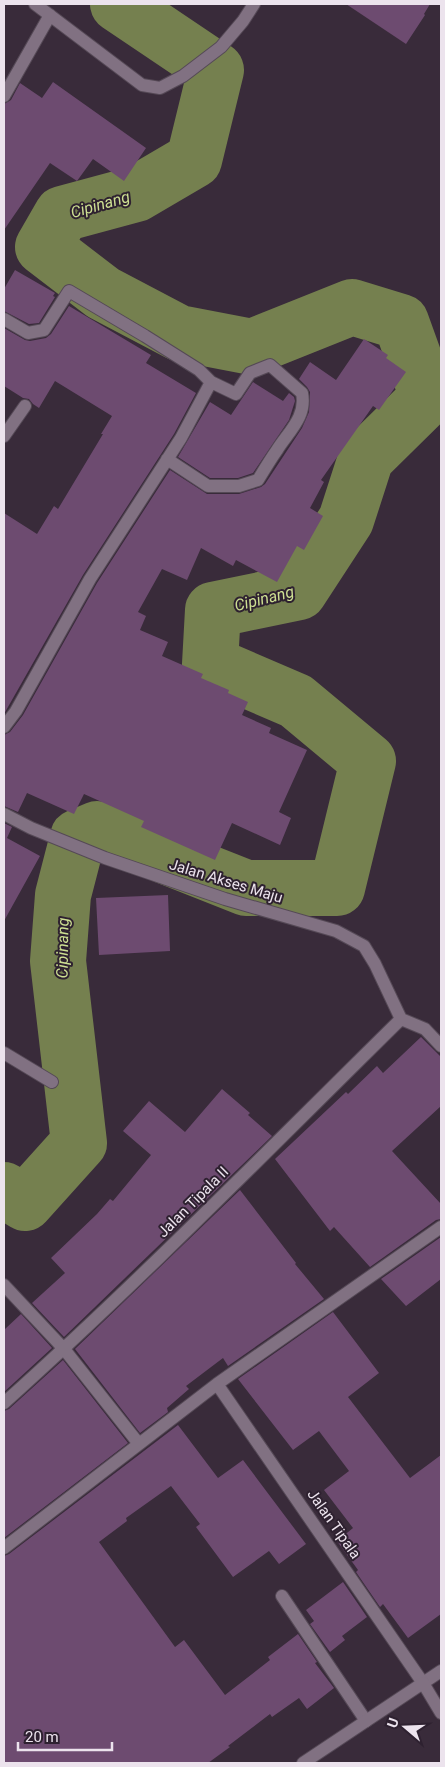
<svg xmlns="http://www.w3.org/2000/svg" width="445" height="1767" font-family="Roboto,sans-serif">
  <style>
    .lines { fill: none; stroke-linecap: round; stroke-linejoin: round }
    .river { stroke: #75804f; stroke-width: 56 }
    .building { fill: #6d4b70 }
    .service-casing { stroke: #554956; stroke-width: 14 }
    .minor-casing { stroke: #554956; stroke-width: 14 }
    .tertiary-casing { stroke: #554956; stroke-width: 14 }
    .service { stroke: #817182; stroke-width: 12 }
    .minor { stroke: #817182; stroke-width: 12 }
    .tertiary { stroke: #817182; stroke-width: 12 }
    .labels { text-anchor: middle; stroke-width: 4; stroke-linejoin: round; paint-order: stroke }
    .street-label { font-size: 15px; fill: #ece3ed; stroke: #2e2130 }
    .water-label { font-size: 16px; font-style: italic; fill: #cddf92; stroke: #2e2130 }
  </style>
  <rect width="100%" height="100%" fill="#392b3a"/>
  <g class="lines">
    <path class="river" d="M4,1190L25,1203L79,1143L58,961L63,895L78,837L97,829L246,888H337L368,761L296,701L210,664L213,610L299,592L346,520L366,458L428,397L401,322L352,307L252,347L179,333L103,293L43,247L62,214L136,194L194,160L216,70L118,4"/>
  </g>
  <path class="building" d="M346,4H430L424,14L425,15L406,44Z
    M53,82L146,148L124,181L93,159L77,181L50,163L4,230V104L11,100L20,83L42,98Z
    M15,270L55,293L53,296L55,297L39,323L29,324L4,311V289Z
    M69,306L151,355L146,363L196,393L174,434L83,575L4,714V513L37,534L54,506L58,509L103,434H101L112,416L55,381L39,408L33,404L29,399L23,398L4,386V328L25,340L30,341L46,338L51,334Z
    M364,339L388,355L386,358L406,372L379,410L373,406L321,480L324,482L310,508L323,516L304,550L297,546L277,582L236,560L233,566L201,548L187,580L162,569L138,612L146,616L140,630L168,642L162,656L203,674L201,678L229,690L228,693L248,702L242,715L271,728L269,733L307,750L279,812L291,818L280,845L232,823L215,860L141,827L144,821L84,794L74,814L27,793L18,812L4,806V735L10,732L23,715L97,583L170,470L207,494H239L261,487L265,484L302,428L309,412L310,392L307,387L299,379L310,362L336,380Z
    M253,382L283,401L289,393L294,397L295,401L289,420L253,473L238,478H210L178,457L210,402L231,415Z
    M4,823L12,827L7,838L40,856L4,921Z
    M168,895L170,951L99,955L96,898Z
    M421,1037L441,1057V1106L392,1151L441,1204V1219L436,1220L370,1267L334,1227L330,1231L275,1159L346,1092L348,1094L377,1066L383,1073Z
    M222,1089L250,1113L248,1115L272,1136L64,1337L32,1303L65,1273L51,1258L97,1214L110,1199L113,1201L151,1155L123,1131L149,1101L185,1132Z
    M240,1190L296,1263L295,1264L324,1299L228,1366L223,1358L186,1386L189,1389L167,1408L168,1412L140,1433L75,1349Z
    M441,1237V1279L406,1306L381,1279Z
    M333,1312L379,1373L348,1397L410,1478L441,1455V1614L408,1638L383,1604L380,1607L356,1572L358,1570L337,1541L353,1528L324,1490L349,1471L319,1431L293,1450L238,1379Z
    M21,1314L52,1348L4,1392V1330Z
    M63,1360L128,1443L4,1538V1411L9,1409Z
    M178,1425L218,1478L243,1460L306,1544L279,1564L269,1551L233,1577L196,1527L200,1524L171,1486L126,1518L127,1521L99,1542L175,1647L184,1640L225,1695L270,1660L268,1657L298,1634L317,1662L315,1663L334,1688L307,1709L299,1698L272,1717L270,1714L228,1746L230,1747L208,1763H4V1556L9,1554Z
    M343,1582L367,1617L342,1636L345,1640L330,1652L310,1624L314,1621L306,1610Z"/>
  <g class="lines">
    <defs>
      <path id="service" d="M423,1683L441,1671"/>
      <path id="minor" d="M35,4L142,85L160,88L183,76L221,47L243,21L254,4
        M4,96L50,15
        M4,319L28,333L44,330L69,291L145,336L199,370L211,382L236,394L250,373L270,365L302,393C307,417 288,432 277,450C270,460 264,470 258,480L239,486H208L167,459
        M4,436L25,406
        M4,727L16,711L90,579L181,438L211,382
        M4,814L31,828L105,858L225,899L336,931L364,946L375,964L401,1019
        M401,1019L425,1029L441,1046
        M4,1053L52,1082
        M4,1285L64,1349L139,1444
        M217,1384L423,1683
        M4,1403C141,1280 270,1148 401,1019
        M4,1548L217,1384L441,1227
        M282,1596L366,1721"/>
      <path id="tertiary" d="M303,1763L423,1683L441,1713"/>
    </defs>
    <use href="#service" class="service-casing"/>
    <use href="#minor" class="minor-casing"/>
    <use href="#tertiary" class="tertiary-casing"/>
    <use href="#service" class="service"/>
    <use href="#minor" class="minor"/>
    <use href="#tertiary" class="tertiary"/>
  </g>
  <g class="labels">
    <g class="street-label">
      <text transform="translate(226 881) rotate(17)" y="5">Jalan Akses Maju</text>
      <text transform="translate(193 1202) rotate(-45)" y="5">Jalan Tipala II</text>
      <text transform="translate(334 1524) rotate(55)" y="5">Jalan Tipala</text>
    </g>
    <g class="water-label">
      <text transform="translate(100 204) rotate(-16)" y="6">Cipinang</text>
      <text transform="translate(264 598) rotate(-14)" y="6">Cipinang</text>
      <text transform="translate(62 948) rotate(-89)" y="6">Cipinang</text>
    </g>
  </g>
  <rect width="445" height="1767" fill="none" stroke="#ece3ed" stroke-width="10"/>
  <g transform="translate(405 1727) rotate(289)" stroke="#2e2130" stroke-width="4" paint-order="stroke">
  <path d="M0-4L9 19L0 12L-9 19Z" fill="#ece3ed"/>
  <text y="-8" font-size="14" font-weight="bold" text-anchor="middle" fill="#ece3ed">U</text>
  </g>
  <path d="M18 1742v8h94v-8" fill="none" stroke="#ece3ed" stroke-width="2.5"/>
  <text x="25" y="1742" font-size="15" fill="#ece3ed" stroke="#2e2130" stroke-width="4" paint-order="stroke">20 m</text>
</svg>
